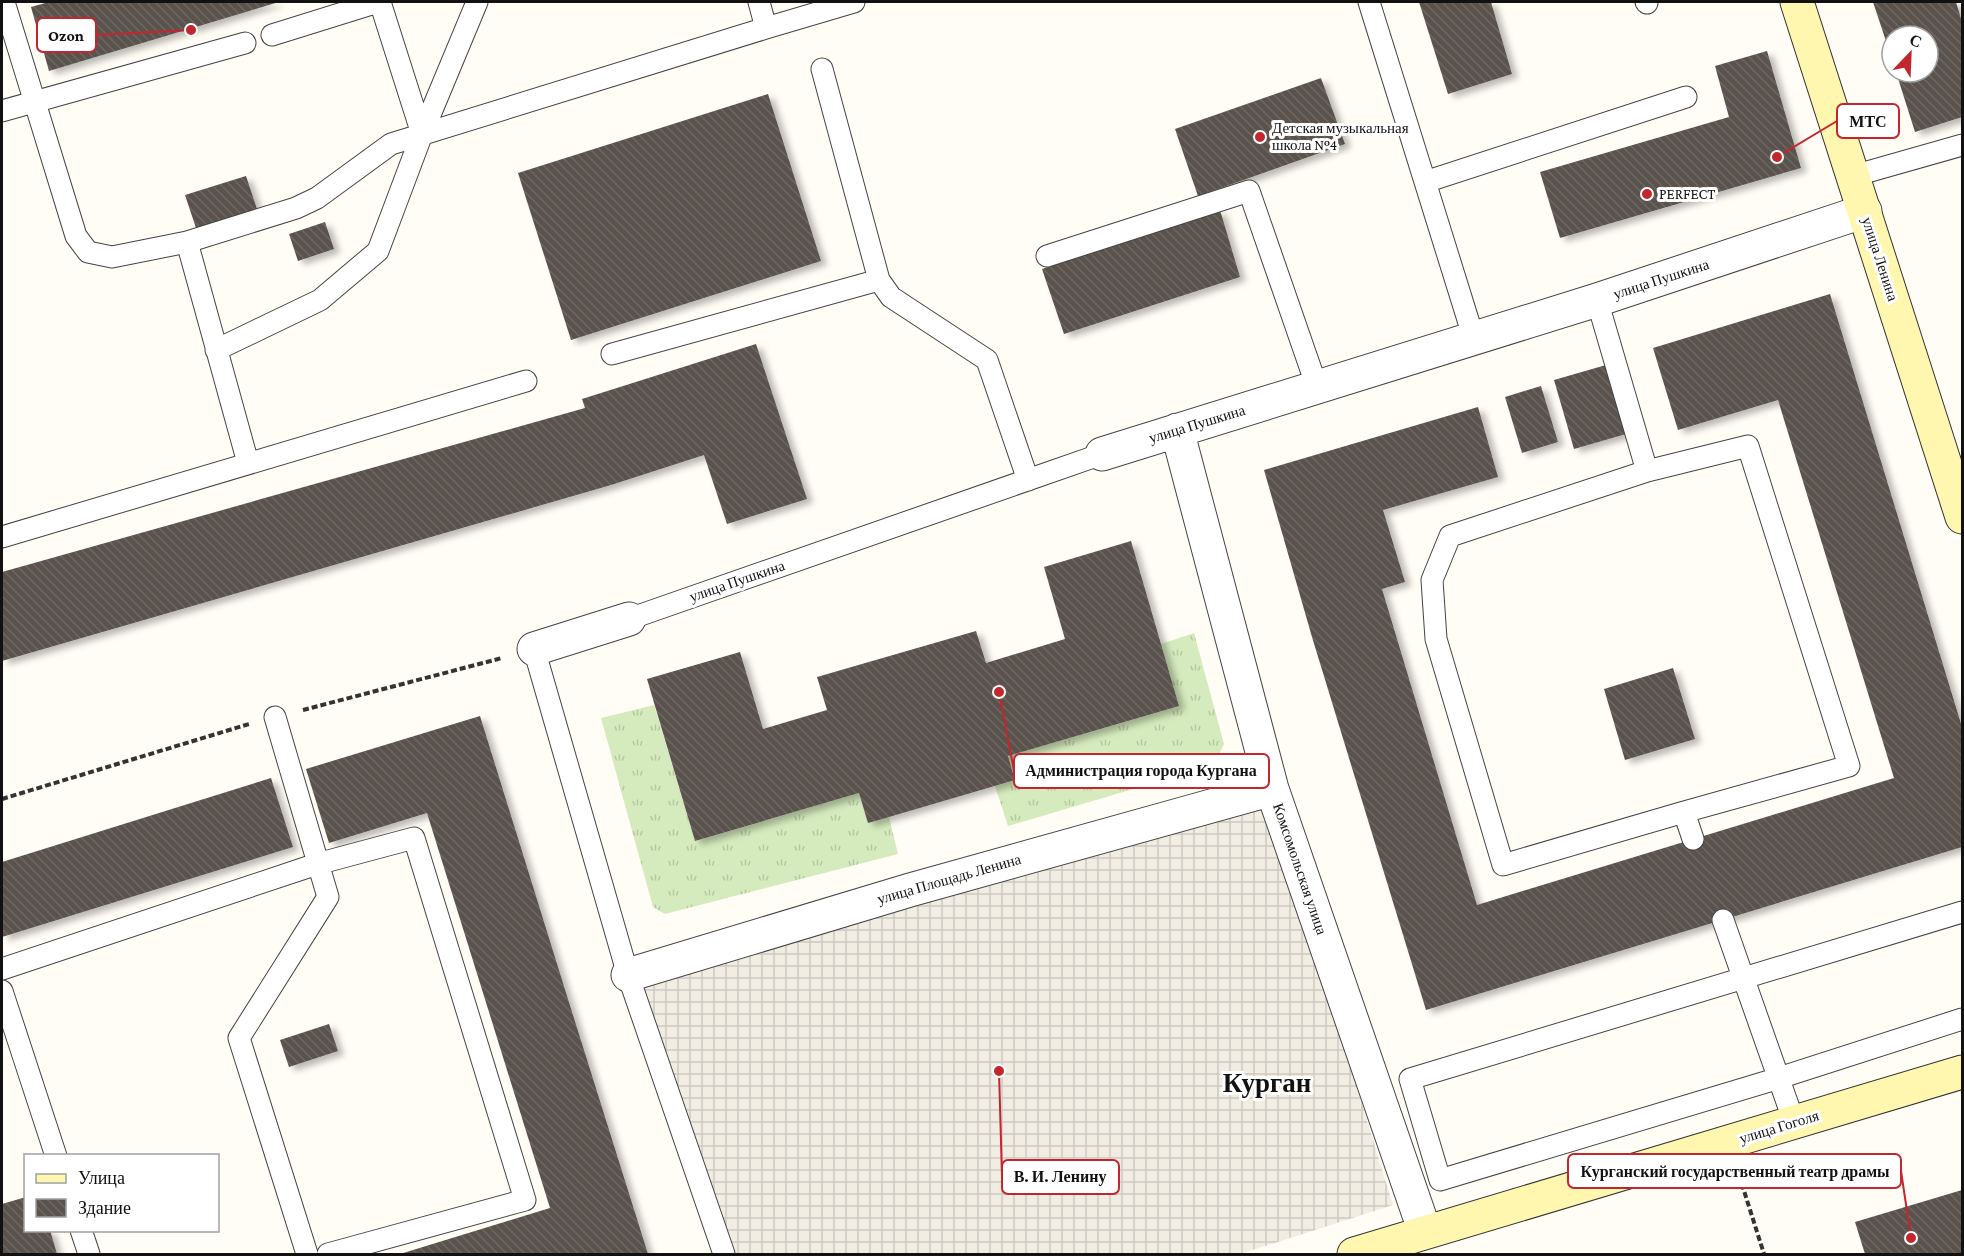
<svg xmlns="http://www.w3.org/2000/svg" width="1964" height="1256" font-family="'Crimson Pro',serif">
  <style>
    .grass { fill: url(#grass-tufts) }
    .plaza { fill: url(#plaza-grid) }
    .building { fill: url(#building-back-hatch); filter: url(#shadow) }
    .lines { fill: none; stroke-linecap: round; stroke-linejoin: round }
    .lane-casing { stroke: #444; stroke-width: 23 }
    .street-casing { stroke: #444; stroke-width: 35 }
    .secondary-casing { stroke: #333; stroke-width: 35 }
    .path { stroke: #333; stroke-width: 4; stroke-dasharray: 6 3; stroke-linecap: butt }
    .lane { stroke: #fff; stroke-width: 21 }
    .street { stroke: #fff; stroke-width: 33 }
    .secondary { stroke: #fff6b0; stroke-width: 33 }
    .poi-dot { fill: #c4262e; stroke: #fff; stroke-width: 2 }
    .labels { text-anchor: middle; stroke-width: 6; stroke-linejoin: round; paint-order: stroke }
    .poi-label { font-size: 15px; fill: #111; stroke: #fff; text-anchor: start }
    .street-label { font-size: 15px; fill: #111; stroke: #fff }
    .town-label { font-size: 27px; font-weight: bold; fill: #111; stroke: #fff }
    .leader { fill: none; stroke: #c4262e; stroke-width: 2 }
    .callout-dot { fill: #c4262e; stroke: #fff; stroke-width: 2 }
    .callout { fill: #fff; stroke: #c4262e; stroke-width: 2 }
    .callout-label { font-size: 16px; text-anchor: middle; font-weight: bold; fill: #111 }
  </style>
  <defs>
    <pattern id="grass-tufts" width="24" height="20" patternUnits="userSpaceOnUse" patternTransform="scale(1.5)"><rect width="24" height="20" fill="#d5ebbd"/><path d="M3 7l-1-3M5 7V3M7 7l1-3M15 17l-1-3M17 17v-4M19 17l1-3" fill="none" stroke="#b6c8a1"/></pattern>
    <pattern id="plaza-grid" width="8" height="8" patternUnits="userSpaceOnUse" patternTransform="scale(1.5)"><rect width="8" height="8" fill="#f1ede2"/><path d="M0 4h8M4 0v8" fill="none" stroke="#cecac1"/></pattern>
    <pattern id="building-back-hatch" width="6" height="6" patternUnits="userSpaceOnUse" patternTransform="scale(1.5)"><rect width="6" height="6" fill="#5a524d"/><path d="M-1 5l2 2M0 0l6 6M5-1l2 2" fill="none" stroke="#6d6662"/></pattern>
    <filter id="shadow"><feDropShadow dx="6" dy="4" stdDeviation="3" flood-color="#0004"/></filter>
  </defs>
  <rect width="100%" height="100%" fill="#fffdf5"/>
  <path class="grass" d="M1194,633L1224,744L1214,765L1008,826L995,786L1015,780L1008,756L1179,706L1161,644Z
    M654,705L695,841L859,793L889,817L898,854L665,914L653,907L601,718Z"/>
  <path class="plaza" d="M1269,802L1393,1205L1240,1254H726L635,984Z"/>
  <path class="building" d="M49,2H279L49,71L31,7Z
    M1419,2H1491L1512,74L1448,94Z
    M1873,2H1956L1962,22V117L1915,132L1896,72H1928V36H1892V59Z
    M1767,51L1801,168L1560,238L1540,172L1729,117L1715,66Z
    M1321,78L1345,144L1198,196L1175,129Z
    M768,94L821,261L571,340L518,173Z
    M246,176L257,209L196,228L185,195Z
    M1220,210L1240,277L1064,334L1042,269Z
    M325,222L334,249L298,261L289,234Z
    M1830,294L1962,727V847L1426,1010L1312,637L1264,470L1478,407L1498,477L1383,510L1405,582L1382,589L1477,905L1894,778L1778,400L1678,430L1653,348Z
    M756,344L807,499L727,524L704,455L611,485L2,661V572L585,408L582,399Z
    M1606,365L1626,434L1574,449L1554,380Z
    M1541,386L1558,442L1522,453L1505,397Z
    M1131,541L1179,706L1008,756L1015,780L889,817L868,823L859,793L695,841L647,679L740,652L763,729L827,710L817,677L976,631L986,663L1065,639L1044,567Z
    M1673,668L1695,739L1625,760L1604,689Z
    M480,716L567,996L648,1254H400L550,1208L427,813L329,843L306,769Z
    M271,778L293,847L2,937V862Z
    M329,1024L338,1051L289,1067L280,1040Z
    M1962,1190V1254H1865L1855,1222Z
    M26,1197V1230H50L57,1254H2V1204Z"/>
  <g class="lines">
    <defs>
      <path id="lane" d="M4,2L76,236L88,252L112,257L187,242L248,463
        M380,2L422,134
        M759,2L766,28L854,2
        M1369,2L1474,339
        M1646,2L1647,3
        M272,35L378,2
        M822,69L879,280L891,297L987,360L1028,480
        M2,111L245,43
        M1853,176L1962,145
        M1425,182L1686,97
        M187,242L296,208L317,198L391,144L766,28
        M1047,256L1249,191L1317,387
        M1597,300L1647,471L1748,446L1849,766L1684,812
        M216,350L320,300L378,251L422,134L477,2
        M612,354L879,280
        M1647,471L1450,536L1432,580L1436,639L1503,865L1684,812L1693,839
        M2,537L526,381
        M629,619L1102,454
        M534,649L628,975L724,1254
        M275,717L328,897L239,1038L307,1254
        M1962,912L1410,1079L1440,1180L1779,1078L1962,1019
        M1723,920L1794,1122
        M2,969L317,864L414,838L525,1200L328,1254
        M2,991L56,1156
        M81,1230L89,1254"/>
      <path id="street" d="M1177,430L1272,789L1425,1232
        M1102,454L1597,300L1865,211
        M534,649L629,619
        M628,975L910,890L1272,789"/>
      <path id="secondary" d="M1797,2L1962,517
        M1354,1254L1962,1072"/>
    </defs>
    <use href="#lane" class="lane-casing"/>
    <use href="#street" class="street-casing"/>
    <use href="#secondary" class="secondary-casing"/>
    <path class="path" d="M303,710L502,658
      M2,799L249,724
      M1739,1175L1764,1254"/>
    <use href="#lane" class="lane"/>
    <use href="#street" class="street"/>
    <use href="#secondary" class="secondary"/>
  </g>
  <g class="poi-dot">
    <circle cx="1260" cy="137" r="6"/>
    <circle cx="1647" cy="194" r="6"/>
  </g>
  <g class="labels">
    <g class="poi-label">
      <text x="1272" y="133">Детская музыкальная<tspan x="1272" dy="17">школа №4</tspan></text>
      <text x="1659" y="199">PERFECT</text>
    </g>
    <g class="street-label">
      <text transform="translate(1880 259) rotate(72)" y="5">улица Ленина</text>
      <text transform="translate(1661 279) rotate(-18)" y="5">улица Пушкина</text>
      <text transform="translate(1197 424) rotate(-17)" y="5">улица Пушкина</text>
      <text transform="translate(737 581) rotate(-19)" y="5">улица Пушкина</text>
      <text transform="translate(1300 869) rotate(71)" y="5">Комсомольская улица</text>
      <text transform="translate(949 879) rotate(-16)" y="5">улица Площадь Ленина</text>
      <text transform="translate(1779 1127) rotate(-17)" y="5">улица Гоголя</text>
    </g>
    <g class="town-label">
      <text x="1267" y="1092">Курган</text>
    </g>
  </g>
  <path class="leader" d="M191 30L96 35M1777 157L1837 121M999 692L1014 771M1911 1238L1901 1171M999 1071L1002 1177"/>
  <g class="callout-dot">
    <circle cx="191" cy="30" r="6"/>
    <circle cx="1777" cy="157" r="6"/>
    <circle cx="999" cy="692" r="6"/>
    <circle cx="1911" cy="1238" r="6"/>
    <circle cx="999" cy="1071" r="6"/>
  </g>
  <g class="callout">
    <rect x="37" y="18" width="59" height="34" rx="6"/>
    <rect x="1837" y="104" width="62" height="34" rx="6"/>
    <rect x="1014" y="754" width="255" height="34" rx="6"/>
    <rect x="1568" y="1154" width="333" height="34" rx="6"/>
    <rect x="1002" y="1160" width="117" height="34" rx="6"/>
  </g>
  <g class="callout-label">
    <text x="66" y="41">Ozon</text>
    <text x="1868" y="127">МТС</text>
    <text x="1141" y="776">Администрация города Кургана</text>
    <text x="1735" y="1177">Курганский государственный театр драмы</text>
    <text x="1060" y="1182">В. И. Ленину</text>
  </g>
  <rect width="1964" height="1256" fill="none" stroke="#111111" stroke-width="6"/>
  <rect x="24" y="1154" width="195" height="78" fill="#ffffff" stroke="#a0a0a0" stroke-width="1.5"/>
  <rect x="36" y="1174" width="30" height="9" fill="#fff6b0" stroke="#a0a0a0" stroke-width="1.5"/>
  <text x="78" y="1184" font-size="18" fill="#111111">Улица</text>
  <rect x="36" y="1199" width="30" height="18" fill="url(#building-back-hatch)" stroke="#a0a0a0" stroke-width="1.5"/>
  <text x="78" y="1214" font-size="18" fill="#111111">Здание</text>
  <g transform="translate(1910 54) rotate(23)"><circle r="28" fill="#ffffff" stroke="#a0a0a0" stroke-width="1.5"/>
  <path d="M0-4.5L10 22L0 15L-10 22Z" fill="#c4262e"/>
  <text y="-9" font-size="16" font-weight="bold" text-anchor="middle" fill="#111111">С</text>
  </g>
</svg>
